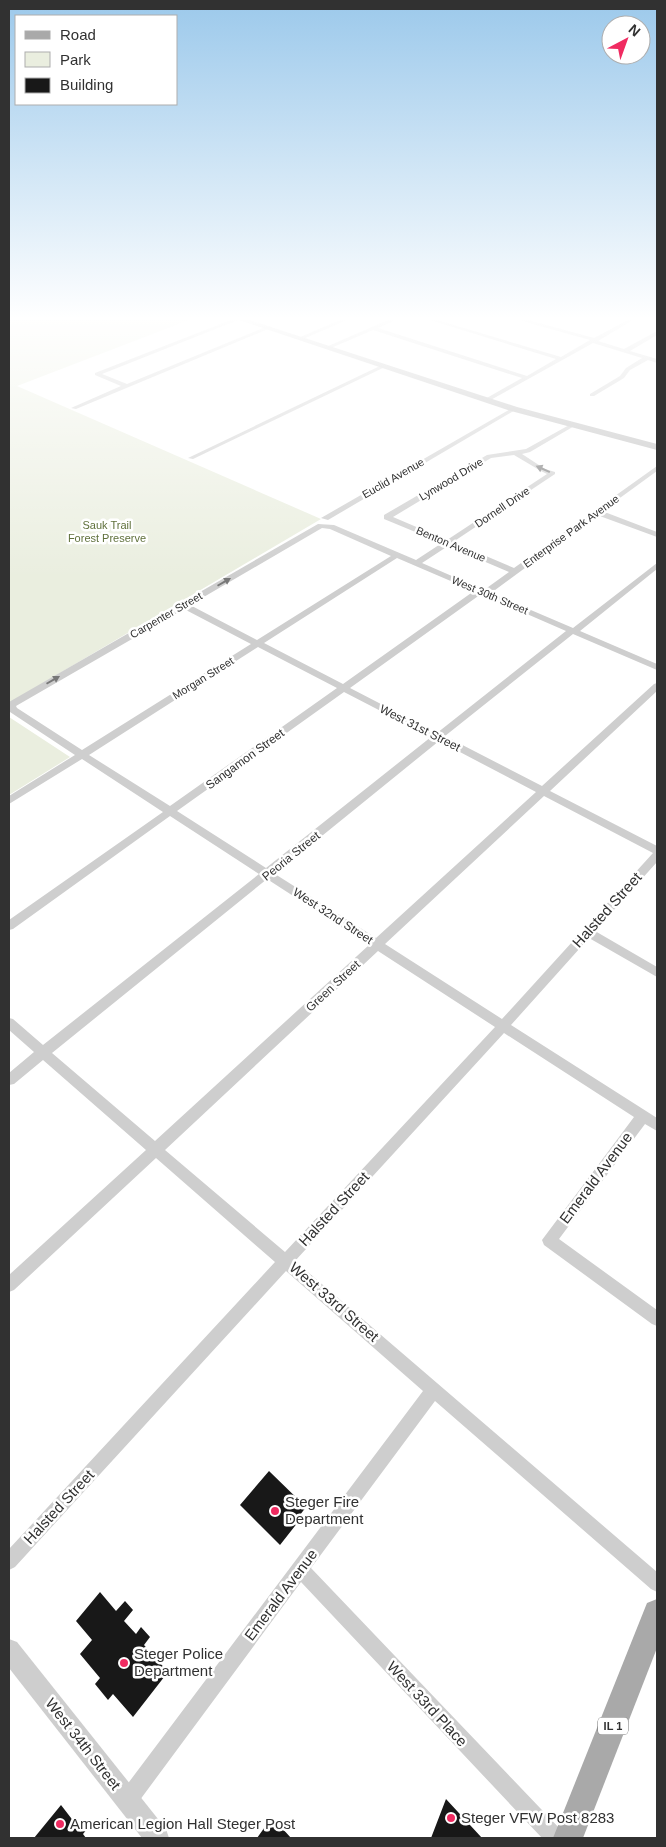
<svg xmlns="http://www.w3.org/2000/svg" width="666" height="1847" font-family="Helvetica,sans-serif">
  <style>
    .green { fill: #eaeedf }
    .building { fill: #181818 }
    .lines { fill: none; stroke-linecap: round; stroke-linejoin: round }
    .minor { fill: #cecece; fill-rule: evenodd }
    .tertiary { fill: #cecece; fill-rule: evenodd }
    .secondary { fill: #bbb; fill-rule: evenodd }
    .primary { fill: #a9a9a9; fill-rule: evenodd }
    .oneway { fill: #787878 }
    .poi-dot { fill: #f02b61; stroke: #fff; stroke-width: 2 }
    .labels { text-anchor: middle; stroke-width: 5; stroke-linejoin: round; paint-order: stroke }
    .far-street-label { font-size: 11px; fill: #313131; stroke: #fff }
    .far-park-label { font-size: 11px; fill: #5f703b; stroke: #fff }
    .shield { fill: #fff; stroke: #6f6f6f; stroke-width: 1 }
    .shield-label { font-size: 11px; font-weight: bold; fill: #313131 }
    .street-label { font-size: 12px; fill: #313131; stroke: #fff }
    .near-street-label { font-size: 15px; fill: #313131; stroke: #fff }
    .near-poi-label { font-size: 15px; fill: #313131; stroke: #fff; text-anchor: start }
  </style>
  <rect width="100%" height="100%" fill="#fff"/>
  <path class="green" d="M9,320H189L17,386L321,519L9,703Z
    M9,717L70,757L9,795Z"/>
  <path class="building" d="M269,1471L306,1507L300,1515L302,1517L280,1545L240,1505Z
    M100,1592L116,1611L125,1601L133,1610L124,1621L136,1634L141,1627L150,1637L144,1645L168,1672L133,1717L113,1694L108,1700L95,1684L100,1678L80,1654L92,1640L76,1621Z
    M446,1799L482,1838H431Z
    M61,1805L78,1827L83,1821L88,1828L83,1834L86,1838H34Z
    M272,1817L291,1838H257Z"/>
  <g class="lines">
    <path class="minor" d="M231,320H238L102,374L127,384L268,326L273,327L76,409L71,408L121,386L95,375V373Z
      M340,320H347L303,339L298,338Z
      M388,320H395L378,328L527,376L556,359L430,320H437L561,357L590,340L522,321V320H528L594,338L628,320H633L598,341L624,349L657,331V335L630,351L657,359V363L648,360L630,370L624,378L594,396H590V394L620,376L626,368L642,358L593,343L487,402L485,401V399L522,378L373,330L331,348L326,347Z
      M382,365L387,366L193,459L188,458Z
      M512,408L517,409L328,520L321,518Z
      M571,424L576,425L530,452L522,454L545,469L555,472V474L453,542L514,568L657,466V471L602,511L657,532V537L597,515L491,593L573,628L657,563V569L580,631L657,664V670L573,634L445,736L542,786L654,684L657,683V691L550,791L657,846V862L595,931L657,967V977L589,938L511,1025L657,1118V1131L645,1124L559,1239L657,1310V1326L652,1324L544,1245L542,1240L634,1117L504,1033L295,1261L657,1572V1592L651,1589L435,1401L311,1568L562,1831L565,1838H542L301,1582L134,1808L127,1811L120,1808L117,1801L120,1794L423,1391L286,1271L15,1567L9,1570V1549L275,1262L156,1158L14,1290L9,1292V1275L146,1150L43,1060L14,1084L9,1085V1073L34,1052L9,1030V1018L13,1019L43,1045L259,874L170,816L13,929L9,930V920L163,812L82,759L9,804V796L75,755L10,712L9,702L318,524L334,525L416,560L442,543L384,519V515L487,455L526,449ZM514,455L541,471L547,474L447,540L393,517L491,458ZM322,528L330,529L391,556L257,640L190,605ZM448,546L509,572L484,590L422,563ZM397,558L474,591L343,684L264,643ZM481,594L566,631L437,733L350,688ZM184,609L251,644L82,750L17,708L16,706ZM258,647L337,688L170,806L89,755ZM344,692L431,737L266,868L177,811ZM439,741L536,792L376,938L275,874ZM544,796L653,853L502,1019L385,944ZM267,879L369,945L155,1141L52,1053ZM378,951L495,1027L285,1252L165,1150Z"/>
    <path class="tertiary" d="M9,1639L17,1642L166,1829L169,1838H142L9,1668Z"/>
    <path class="secondary" d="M239,320H249L517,407L657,444V450L511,411Z"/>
    <path class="primary" d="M657,1599V1648L583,1838H553L647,1603Z"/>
  </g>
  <defs><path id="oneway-solid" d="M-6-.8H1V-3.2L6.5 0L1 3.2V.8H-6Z" transform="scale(1.25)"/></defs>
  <g class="oneway">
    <use href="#oneway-solid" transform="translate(543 469) rotate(-156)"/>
    <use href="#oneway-solid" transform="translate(224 582) rotate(-30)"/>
    <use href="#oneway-solid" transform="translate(53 680) rotate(-30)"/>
  </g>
  <linearGradient id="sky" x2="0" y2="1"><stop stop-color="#9cc9eb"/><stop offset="0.55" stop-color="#fff"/><stop offset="1" stop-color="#fff" stop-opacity="0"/></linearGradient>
  <rect width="666" height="578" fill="url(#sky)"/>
  <g class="poi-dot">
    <circle cx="275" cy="1511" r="5"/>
    <circle cx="124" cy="1663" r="5"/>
    <circle cx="451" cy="1818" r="5"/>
    <circle cx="60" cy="1824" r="5"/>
  </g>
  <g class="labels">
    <g class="far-street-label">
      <text transform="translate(393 478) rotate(-30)" y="4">Euclid Avenue</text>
      <text transform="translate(451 479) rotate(-31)" y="4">Lynwood Drive</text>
      <text transform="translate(502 507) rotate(-34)" y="4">Dornell Drive</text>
      <text transform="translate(571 531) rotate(-36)" y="4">Enterprise Park Avenue</text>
      <text transform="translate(451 544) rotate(23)" y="4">Benton Avenue</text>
      <text transform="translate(490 595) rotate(23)" y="4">West 30th Street</text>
      <text transform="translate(166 615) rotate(-30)" y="4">Carpenter Street</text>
      <text transform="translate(203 678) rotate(-32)" y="4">Morgan Street</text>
    </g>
    <g class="far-park-label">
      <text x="107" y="529">Sauk Trail<tspan x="107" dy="13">Forest Preserve</tspan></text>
    </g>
    <rect class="shield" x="598" y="1717.5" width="30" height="17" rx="4"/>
    <g class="shield-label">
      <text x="613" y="1730">IL 1</text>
    </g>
    <g class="street-label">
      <text transform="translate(420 728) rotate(27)" y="4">West 31st Street</text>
      <text transform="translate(245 759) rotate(-36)" y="4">Sangamon Street</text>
      <text transform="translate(291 856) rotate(-39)" y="4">Peoria Street</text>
      <text transform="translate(333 916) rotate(33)" y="4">West 32nd Street</text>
      <text transform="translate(333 986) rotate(-43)" y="4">Green Street</text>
    </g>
    <g class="near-street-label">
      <text transform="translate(607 910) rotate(-48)" y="5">Halsted Street</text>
      <text transform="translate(596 1178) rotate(-53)" y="5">Emerald Avenue</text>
      <text transform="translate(334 1209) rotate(-47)" y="5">Halsted Street</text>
      <text transform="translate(334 1302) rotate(41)" y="5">West 33rd Street</text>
      <text transform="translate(59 1507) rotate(-47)" y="5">Halsted Street</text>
      <text transform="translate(281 1595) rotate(-53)" y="5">Emerald Avenue</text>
      <text transform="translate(427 1704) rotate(47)" y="5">West 33rd Place</text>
      <text transform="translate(83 1744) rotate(52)" y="5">West 34th Street</text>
    </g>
    <g class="near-poi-label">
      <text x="285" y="1507">Steger Fire<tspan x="285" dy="17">Department</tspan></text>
      <text x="134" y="1659">Steger Police<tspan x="134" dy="17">Department</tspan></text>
      <text x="461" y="1823">Steger VFW Post 8283</text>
      <text x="70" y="1829">American Legion Hall Steger Post</text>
    </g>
  </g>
  <rect width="666" height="1847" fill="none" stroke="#313131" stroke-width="20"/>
  <rect x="15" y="15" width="162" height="90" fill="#ffffff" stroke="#adadad"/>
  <rect x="25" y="31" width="25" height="8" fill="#a9a9a9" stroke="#adadad"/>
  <text x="60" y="40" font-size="15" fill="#313131">Road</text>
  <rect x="25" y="52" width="25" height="15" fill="#eaeedf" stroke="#adadad"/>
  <text x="60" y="65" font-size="15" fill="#313131">Park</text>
  <rect x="25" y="78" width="25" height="15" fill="#181818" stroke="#adadad"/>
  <text x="60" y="90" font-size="15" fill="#313131">Building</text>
  <g transform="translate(626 40) rotate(41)"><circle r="24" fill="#ffffff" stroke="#adadad"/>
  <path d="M0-4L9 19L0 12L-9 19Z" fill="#f02b61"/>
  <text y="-8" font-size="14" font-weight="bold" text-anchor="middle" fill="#313131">N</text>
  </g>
</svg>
